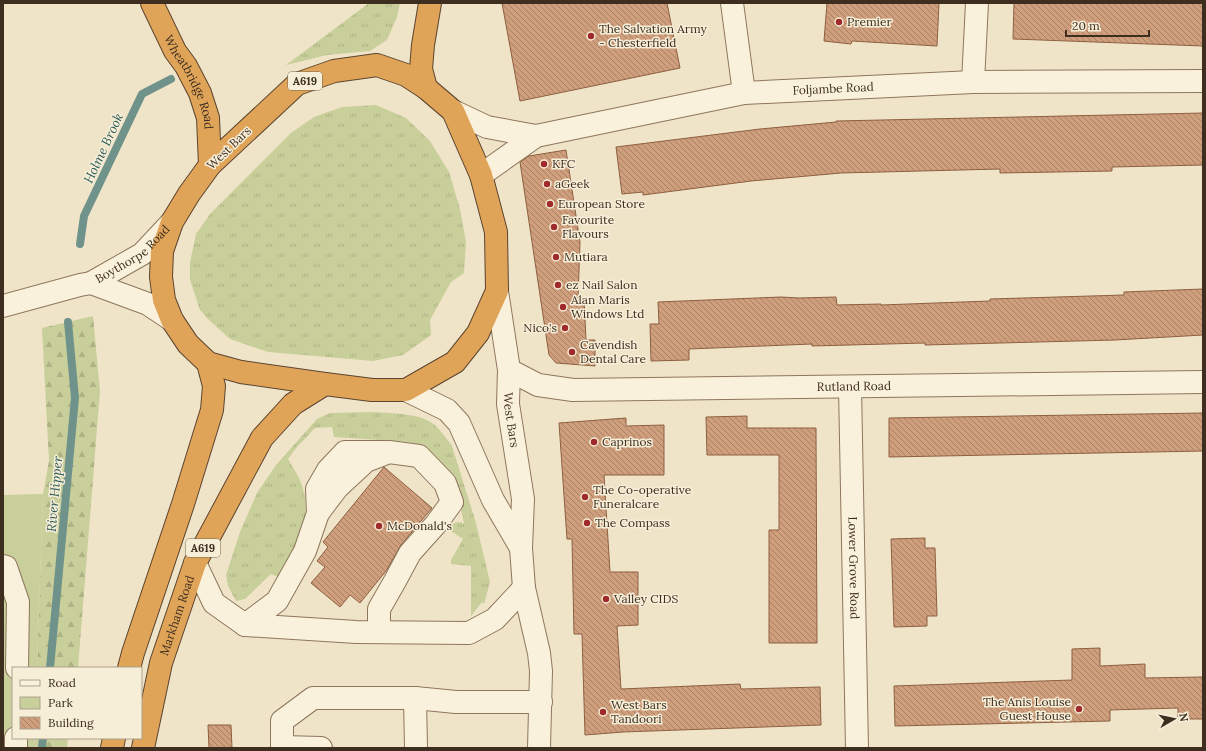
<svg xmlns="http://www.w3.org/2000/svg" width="1206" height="751" font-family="Lora,serif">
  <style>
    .grass { fill: url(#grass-tufts) }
    .forest { fill: url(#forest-firs) }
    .green { fill: #c9cf9b }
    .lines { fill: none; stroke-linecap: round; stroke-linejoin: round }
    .stream { stroke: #6f938a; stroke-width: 8 }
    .building { fill: url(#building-back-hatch); stroke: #8d5f41 }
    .minor-casing { stroke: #8d765c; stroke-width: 24 }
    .highway-casing { stroke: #5b4430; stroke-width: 24 }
    .minor { stroke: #faf1dc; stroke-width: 22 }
    .highway { stroke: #e0a458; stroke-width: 22 }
    .poi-dot { fill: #9e2a2b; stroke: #f7eed8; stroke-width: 1.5 }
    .labels { text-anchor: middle; stroke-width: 3; stroke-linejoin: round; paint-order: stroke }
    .shield { fill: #f7eed8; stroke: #756857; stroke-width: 1 }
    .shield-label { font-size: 11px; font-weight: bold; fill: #3d2e20 }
    .poi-label { font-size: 12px; fill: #3d2e20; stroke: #f7eed8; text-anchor: start }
    .street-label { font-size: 12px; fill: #3d2e20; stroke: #f7eed8 }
    .water-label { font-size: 13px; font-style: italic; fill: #2f5d5a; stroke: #f7eed8 }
  </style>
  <defs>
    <pattern id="grass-tufts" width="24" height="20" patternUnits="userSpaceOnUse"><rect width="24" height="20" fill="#c9cf9b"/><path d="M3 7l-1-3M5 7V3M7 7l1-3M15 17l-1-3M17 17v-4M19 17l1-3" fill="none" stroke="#aeb285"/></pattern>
    <pattern id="forest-firs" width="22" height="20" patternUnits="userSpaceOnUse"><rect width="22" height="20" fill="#c9cf9b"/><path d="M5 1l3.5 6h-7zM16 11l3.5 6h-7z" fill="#aeb285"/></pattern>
    <pattern id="building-back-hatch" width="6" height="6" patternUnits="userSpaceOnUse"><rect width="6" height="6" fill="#cf9f7d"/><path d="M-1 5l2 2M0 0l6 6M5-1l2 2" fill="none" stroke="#a98266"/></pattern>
  </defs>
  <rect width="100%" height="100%" fill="#f0e4c8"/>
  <path class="grass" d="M369,3H400L397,17L387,40L370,51L327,55L286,65Z
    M376,105L406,118L430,141L449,172L460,209L466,242L464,273L451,282L430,320L431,335L403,355L373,361L268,352L230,339L209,320L200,310L190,280V262L196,234L210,214L291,133L314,117L342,107Z
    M371,412C389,413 414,413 429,421C437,425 447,439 452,446L476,523L490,582L484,604L482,602L471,616V566L451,564V560L463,539L448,529C453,522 457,520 464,524L460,504L420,446L408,442L334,437L332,427L315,428L297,447L288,459C292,466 296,472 299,478C316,514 297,547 280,578L271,574L245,599L236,601L228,586L226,575L240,532L257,493L276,465L317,419L330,413Z"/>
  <path class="forest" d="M93,316L100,391L78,668H37L43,494L49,461L42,328Z
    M35,738H68L67,748H34Z"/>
  <path class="green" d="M43,494L37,668H13V738H35L34,748H3V495Z"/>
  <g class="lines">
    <path class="stream" d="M80,244L84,216L142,94L171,79
      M50,668L75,398L68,322
      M42,748L43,738"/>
  </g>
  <path class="building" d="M502,3H667L680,68L520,101Z
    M827,3H939L937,46L852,41L851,44L824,41Z
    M1014,3H1203V46L1013,39Z
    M1203,113V165L1112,167V171L1000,173V169L841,173L751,181L643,195V192L622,194L616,147L760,129L836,122V121Z
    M566,150L580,242L578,298H584L586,340H595V366L556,363L549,355L520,162L529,156Z
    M1203,289V335L1115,340L925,345V343L812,346V344L689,349V360L651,361L650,324H659L658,302L781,297L799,298L836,297L837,305L881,304V305L990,301V299L1124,295V292Z
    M1203,413V451L889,457V418Z
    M747,416V428H816L817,643H769V530H779V455H707L706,417Z
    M626,418V426L664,425V475H604L610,572H638V625L617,626L621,689L740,684L741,689L820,687L821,725L623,732L585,735L582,634H574L572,539H567L559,423Z
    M384,467L432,508L401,545L386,571L360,603L350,595L340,607L311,583L325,567L317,561L328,547L323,542Z
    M925,538V548H935L937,616H927V626L894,627L891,539Z
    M1100,648V666L1145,664V678L1203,677V719H1178V708L1110,710V721L895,726L894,686L1072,680V649Z
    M208,725H231L232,748H209Z"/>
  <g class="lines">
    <defs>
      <g id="minor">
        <path d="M732,3L744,93"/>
        <path d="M973,82L977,3"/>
        <path d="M453,111L487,127L536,136"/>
        <path id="s1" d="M481,175L536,136L744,93L973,82L1203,81"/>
        <path d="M91,283L148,304L172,320"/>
        <path id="s2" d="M497,291L509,370L508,404L523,499L521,548L524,588L539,653L541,671L539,748"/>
        <path id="s3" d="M3,306L80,285L91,283L142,254L172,222"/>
        <path id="s4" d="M509,370L538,385L573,390L1203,382"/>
        <path id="s5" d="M850,387L857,748"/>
        <path d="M406,390L447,410L459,423L493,500L521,548"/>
        <path d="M318,513L317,489L328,470L345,452H384"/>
        <path d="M195,563L214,603L245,625L356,632L469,633L495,619L524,588"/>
        <path d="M3,566L6,567L18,602L17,668"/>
        <path d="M245,625L277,601L305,551L318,513L337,488L366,461L389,452L419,456L445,483L452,502L436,524L410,553L395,581L379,609V632"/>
        <path d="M415,698L416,748"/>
        <path d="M282,747L321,748"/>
        <path d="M16,748V738"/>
        <path d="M282,748V721L313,698H415L456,702H541"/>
      </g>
      <g id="highway">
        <path id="s6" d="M152,3L175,51L186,66L200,93L208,118L210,165"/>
        <path d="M377,65L406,75L426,88L453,111L481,175L496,232L497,291L478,333L455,362L406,390H372L325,384L241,372L208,363L188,344L172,320L164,300L161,277L162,251L172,222L189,194L210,165L297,84L334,71Z"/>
        <path d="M426,88L421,69L423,45L430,3"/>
        <path d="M129,668L133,653L183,504L212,410L214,386L208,363"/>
        <path d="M112,748L114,738"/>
        <path id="s7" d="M143,748L161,663L195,563L262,438L293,404L325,384"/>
      </g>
    </defs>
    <use href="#minor" class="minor-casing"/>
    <use href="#highway" class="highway-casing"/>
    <use href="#minor" class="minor"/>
    <use href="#highway" class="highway"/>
  </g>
  <g class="poi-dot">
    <circle cx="839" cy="22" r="4"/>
    <circle cx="591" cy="36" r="4"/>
    <circle cx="544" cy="164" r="4"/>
    <circle cx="547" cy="184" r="4"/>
    <circle cx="550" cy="204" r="4"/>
    <circle cx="554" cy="227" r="4"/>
    <circle cx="556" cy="257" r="4"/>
    <circle cx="558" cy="285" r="4"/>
    <circle cx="563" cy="307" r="4"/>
    <circle cx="565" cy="328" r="4"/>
    <circle cx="572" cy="352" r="4"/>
    <circle cx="594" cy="442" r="4"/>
    <circle cx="585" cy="497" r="4"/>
    <circle cx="587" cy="523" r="4"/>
    <circle cx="379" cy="526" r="4"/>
    <circle cx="606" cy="599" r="4"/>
    <circle cx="1079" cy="709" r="4"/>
    <circle cx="603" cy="712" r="4"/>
  </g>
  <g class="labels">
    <g class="shield">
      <rect x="288" y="72" width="34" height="18" rx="3"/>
      <rect x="186" y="539" width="34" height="18" rx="3"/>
    </g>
    <g class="shield-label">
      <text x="305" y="85">A619</text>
      <text x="203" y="552">A619</text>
    </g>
    <g class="poi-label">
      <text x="847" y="26">Premier</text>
      <text x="599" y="33">The Salvation Army<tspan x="599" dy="14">- Chesterfield</tspan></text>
      <text x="552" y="168">KFC</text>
      <text x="555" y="188">aGeek</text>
      <text x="558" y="208">European Store</text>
      <text x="562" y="224">Favourite<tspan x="562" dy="14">Flavours</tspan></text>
      <text x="564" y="261">Mutiara</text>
      <text x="566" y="289">ez Nail Salon</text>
      <text x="571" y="304">Alan Maris<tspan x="571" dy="14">Windows Ltd</tspan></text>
      <text x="557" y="332" text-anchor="end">Nico's</text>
      <text x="580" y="349">Cavendish<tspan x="580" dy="14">Dental Care</tspan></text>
      <text x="602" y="446">Caprinos</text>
      <text x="593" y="494">The Co-operative<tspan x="593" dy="14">Funeralcare</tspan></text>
      <text x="595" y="527">The Compass</text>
      <text x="387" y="530">McDonald's</text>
      <text x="614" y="603">Valley CIDS</text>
      <text x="1071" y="706" text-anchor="end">The Anis Louise<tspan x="1071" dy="14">Guest House</tspan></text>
      <text x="611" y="709">West Bars<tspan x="611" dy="14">Tandoori</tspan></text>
    </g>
    <g class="street-label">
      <text dy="4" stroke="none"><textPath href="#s6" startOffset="88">Wheatbridge Road</textPath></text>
      <text dy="4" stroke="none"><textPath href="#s1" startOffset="369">Foljambe Road</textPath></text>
      <text transform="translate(229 148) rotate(-44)" y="4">West Bars</text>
      <text dy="4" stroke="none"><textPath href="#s3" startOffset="142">Boythorpe Road</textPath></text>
      <text dy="4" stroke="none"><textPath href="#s4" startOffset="349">Rutland Road</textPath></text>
      <text dy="4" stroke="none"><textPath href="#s2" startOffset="130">West Bars</textPath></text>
      <text dy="4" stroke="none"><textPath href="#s5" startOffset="181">Lower Grove Road</textPath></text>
      <text dy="4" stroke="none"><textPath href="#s7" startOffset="137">Markham Road</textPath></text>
    </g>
    <g class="water-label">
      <text transform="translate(103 148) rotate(-65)" y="5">Holme Brook</text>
      <text transform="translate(54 494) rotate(-85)" y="5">River Hipper</text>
    </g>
  </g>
  <rect width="1206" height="751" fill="none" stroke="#3d2e20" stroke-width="8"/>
  <rect x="12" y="667" width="130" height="72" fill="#f7eed8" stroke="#ada18e"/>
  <rect x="20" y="680" width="20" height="6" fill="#faf1dc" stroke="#ada18e"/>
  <text x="48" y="687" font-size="12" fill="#3d2e20">Road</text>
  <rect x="20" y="697" width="20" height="12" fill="#c9cf9b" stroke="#ada18e"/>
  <text x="48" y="707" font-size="12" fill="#3d2e20">Park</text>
  <rect x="20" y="717" width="20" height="12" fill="url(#building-back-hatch)" stroke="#ada18e"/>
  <text x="48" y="727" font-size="12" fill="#3d2e20">Building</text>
  <g transform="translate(1174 719) rotate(81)" stroke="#f7eed8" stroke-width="3" paint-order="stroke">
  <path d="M0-3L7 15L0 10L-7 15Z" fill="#3d2e20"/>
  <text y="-6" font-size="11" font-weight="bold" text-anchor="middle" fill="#3d2e20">N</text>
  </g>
  <path d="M1066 30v6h83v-6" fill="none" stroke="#3d2e20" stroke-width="2"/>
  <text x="1072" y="30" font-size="12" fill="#3d2e20" stroke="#f7eed8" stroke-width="3" paint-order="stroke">20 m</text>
</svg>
